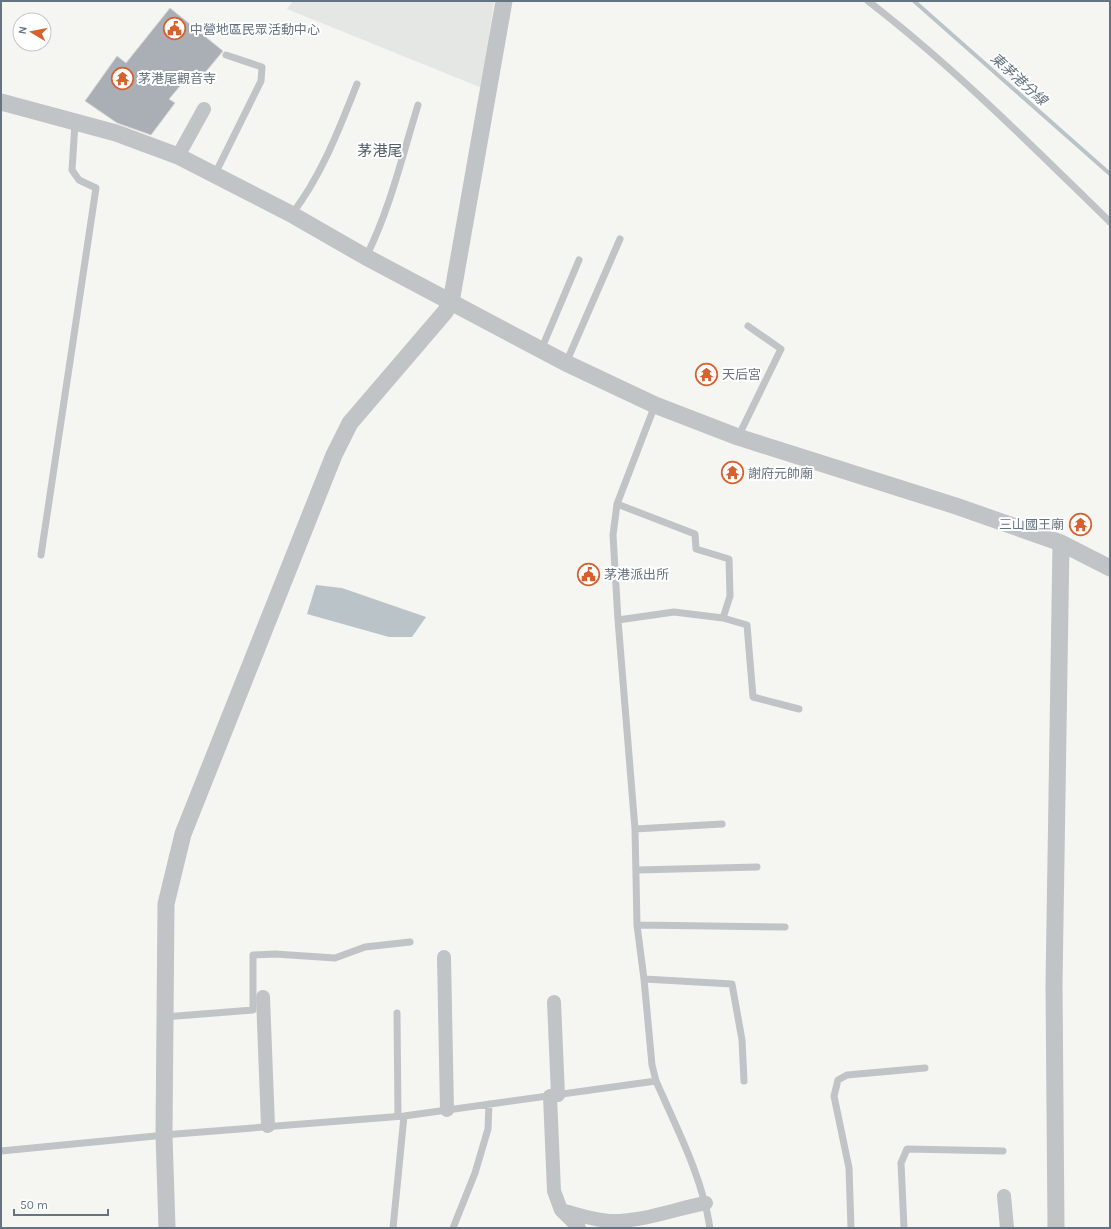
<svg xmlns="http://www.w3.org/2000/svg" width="1111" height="1229" font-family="Karla,'Noto Sans TC',sans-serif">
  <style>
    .built { fill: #e5e7e5 }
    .water { fill: #bac4c8 }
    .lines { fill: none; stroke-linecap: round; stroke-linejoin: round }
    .stream { stroke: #bac4c8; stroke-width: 4 }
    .building { fill: #a9afb5; stroke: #d6d6d4 }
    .service { stroke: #c0c4c7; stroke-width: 7 }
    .minor { stroke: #c0c4c7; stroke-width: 14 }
    .tertiary { stroke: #c0c4c7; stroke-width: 17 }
    .labels { text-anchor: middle; stroke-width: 4; stroke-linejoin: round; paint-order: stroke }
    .poi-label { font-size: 13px; fill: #667381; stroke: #fff; text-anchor: start }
    .water-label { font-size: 14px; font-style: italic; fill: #62747e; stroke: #fff }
    .quarter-label { font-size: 15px; fill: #535d66; stroke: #fff }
  </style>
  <rect width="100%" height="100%" fill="#f5f5f2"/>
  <path class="built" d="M293,1H494L482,88L287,9Z"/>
  <path class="water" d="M316,585L342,588L426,617L412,637H389L307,614Z"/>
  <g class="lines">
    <path class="stream" d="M914,1L1110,174"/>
  </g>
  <path class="building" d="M170,8L223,51L194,86L186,79L169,99L175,103L151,135L117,123L85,101L117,56L126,63Z"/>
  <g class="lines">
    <path class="service" d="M868,1C955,68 1032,146 1110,222
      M215,174L261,81L262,67L226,55
      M292,214C322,175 339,129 357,84
      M366,257C390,209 402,157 418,105
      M541,350L579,260
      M566,363L620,239
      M655,405L617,504L613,535L618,620L635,829L637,925L644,979L652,1065L656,1081C677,1129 702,1176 710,1228
      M738,437L781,349L748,326
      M617,504L695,534L696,549L729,559L730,596L723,618
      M41,555L96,188L79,180L72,170L75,123
      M618,620L674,612L723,618L747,625L753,697L799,709
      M635,829L722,824
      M637,870L757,867
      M637,925L785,927
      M644,979L732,984L742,1040L744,1081
      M397,1013L398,1116
      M164,1017L253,1010V955L275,954L335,958L365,947L410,942
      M1,1151L176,1134L404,1116L656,1081
      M393,1228L404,1116
      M453,1228L475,1173L488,1129L489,1104
      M851,1228L849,1168L834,1096L838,1080L847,1075L925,1068
      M904,1228L901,1163L907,1149L1003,1151"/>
    <path class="minor" d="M178,156L204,109
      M444,957L447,1110
      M263,997L268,1126
      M554,1002L558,1095
      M550,1096L554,1191L561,1210L579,1228
      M1004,1196L1007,1228
      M561,1210C577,1214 596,1221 613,1221C645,1221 674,1209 706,1203"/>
    <path class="tertiary" d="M1,102L116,133L178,156L291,214L366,257L566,363L655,405L738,437L956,506L1061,543L1110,568
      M167,1228L164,1135L166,904L183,834L334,455L350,423L445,312L451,302L504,1
      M1056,1228L1054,985L1061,543"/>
  </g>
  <defs>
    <symbol id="civic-ring" viewBox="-11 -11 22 22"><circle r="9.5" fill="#fff" stroke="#d7602f" stroke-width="1.5"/><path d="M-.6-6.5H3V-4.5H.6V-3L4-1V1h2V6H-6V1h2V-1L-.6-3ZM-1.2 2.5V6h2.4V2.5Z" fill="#d7602f"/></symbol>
    <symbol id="temple-ring" viewBox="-11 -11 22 22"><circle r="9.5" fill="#fff" stroke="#d7602f" stroke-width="1.5"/><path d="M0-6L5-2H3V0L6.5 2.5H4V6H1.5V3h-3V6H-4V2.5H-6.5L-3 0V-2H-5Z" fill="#d7602f"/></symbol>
  </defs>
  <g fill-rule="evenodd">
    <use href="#civic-ring" x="162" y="16" width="25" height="25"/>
    <use href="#temple-ring" x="110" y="66" width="25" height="25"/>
    <use href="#temple-ring" x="694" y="362" width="25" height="25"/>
    <use href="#temple-ring" x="720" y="460" width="25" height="25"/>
    <use href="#temple-ring" x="1068" y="512" width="25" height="25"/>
    <use href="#civic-ring" x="576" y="562" width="25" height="25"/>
  </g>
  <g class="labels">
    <g class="poi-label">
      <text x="190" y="34">中營地區民眾活動中心</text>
      <text x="138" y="83">茅港尾觀音寺</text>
      <text x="722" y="379">天后宮</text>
      <text x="748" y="478">謝府元帥廟</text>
      <text x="1064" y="529" text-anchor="end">三山國王廟</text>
      <text x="604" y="579">茅港派出所</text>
    </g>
    <g class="water-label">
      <text transform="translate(1019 79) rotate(42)" y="5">東茅港分線</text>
    </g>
    <g class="quarter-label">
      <text x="380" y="156">茅港尾</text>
    </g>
  </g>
  <rect width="1111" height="1229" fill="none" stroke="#667381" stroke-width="4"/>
  <g transform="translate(32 32) rotate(280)"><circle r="19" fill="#ffffff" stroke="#c2c7cd"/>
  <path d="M0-3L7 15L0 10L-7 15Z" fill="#d7602f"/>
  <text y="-6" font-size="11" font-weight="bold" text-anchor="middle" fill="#667381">N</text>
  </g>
  <path d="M14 1209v6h94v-6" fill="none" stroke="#667381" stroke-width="2"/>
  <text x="20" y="1209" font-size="12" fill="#667381" stroke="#ffffff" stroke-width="3" paint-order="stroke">50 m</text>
</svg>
